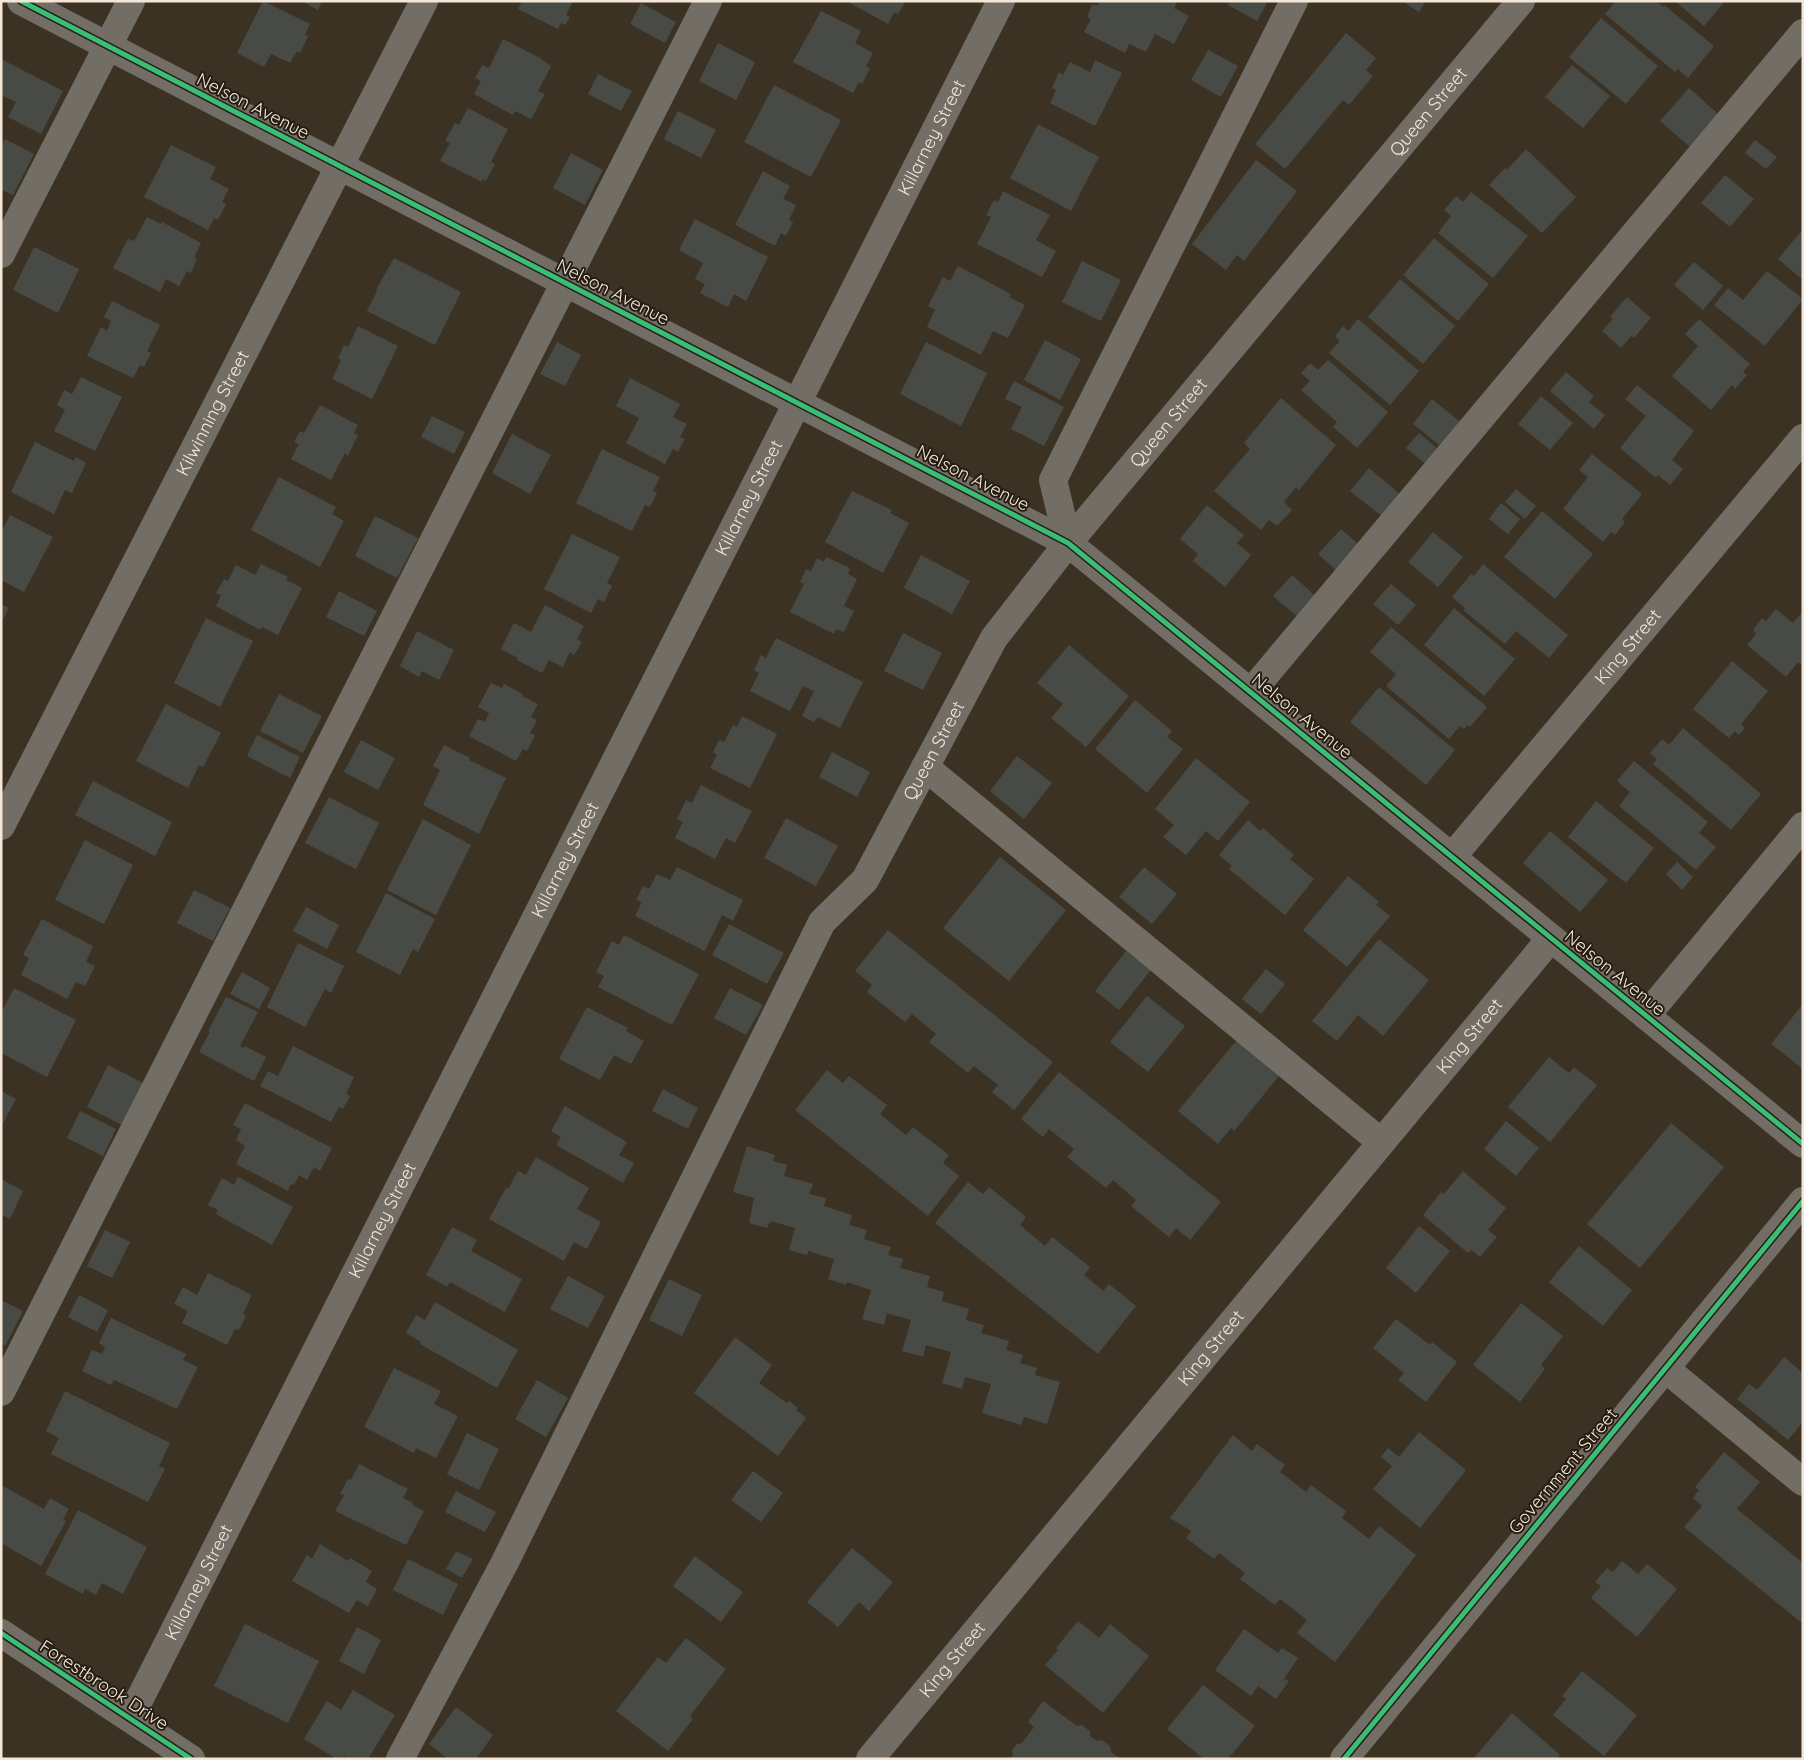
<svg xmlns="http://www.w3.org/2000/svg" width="1804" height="1760" font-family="Quicksand,sans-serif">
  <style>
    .building { fill: #484b45 }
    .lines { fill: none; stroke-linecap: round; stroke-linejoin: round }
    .minor { stroke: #736e65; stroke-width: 28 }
    .cycleway-casing { stroke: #261d12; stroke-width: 8 }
    .cycleway { stroke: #3abd76; stroke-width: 5 }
    .labels { text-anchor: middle; stroke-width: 4; stroke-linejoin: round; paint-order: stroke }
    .street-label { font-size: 18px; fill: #f4e7d8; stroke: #261d12 }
  </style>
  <rect width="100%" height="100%" fill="#3c3224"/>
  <path class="building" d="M263,1L310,24L305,35L308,36L300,53L297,51L290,63L271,54L264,67L237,53Z
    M302,1H322L318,10Z
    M522,1H573L566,15L570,17L565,25L561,23L558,29L518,9Z
    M846,1H906L898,14L894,12L888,24Z
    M1100,1H1175L1177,2L1174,8L1189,16L1174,44L1155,34L1146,52L1129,44L1125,53L1084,32L1091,19L1087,17L1092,5H1098Z
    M1230,1H1268L1257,21L1228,5Z
    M1402,1H1426L1419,12Z
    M1616,1H1656L1663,7L1664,5L1714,46L1688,78L1678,69L1675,72L1605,14Z
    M1675,1H1725L1704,26Z
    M641,3L676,22L665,43L630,24Z
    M821,11L861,31L855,43L873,53L866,66L870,68L862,84L859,82L853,93L793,62Z
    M1601,18L1658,66L1626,104L1569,57Z
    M1346,33L1376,58L1366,70L1373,76L1349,105L1343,100L1285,169L1255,144Z
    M503,39L542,59V60L551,66L538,91L545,94L531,119L515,111L513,115L474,94L481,81L475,78L482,65L489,68Z
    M718,43L755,62L736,100L699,81Z
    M1208,50L1238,66L1221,97L1191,80Z
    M1,59L63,91L41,134L8,117L16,102L1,95Z
    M1095,60L1122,73L1095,126L1050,103L1056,90L1052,88L1059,72L1063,75L1070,62L1090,72Z
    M1572,65L1610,96L1583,128L1545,97Z
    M598,74L632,91L621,111L588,94Z
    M774,85L841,120L811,177L744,142Z
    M1689,88L1719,115L1691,148L1660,121Z
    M468,108L508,129L491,162L495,164L486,181L483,179L482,182L440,161L450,143L445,141L455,123L459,125Z
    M678,111L716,130L701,158L664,139Z
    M1038,124L1099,157L1071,211L1010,178Z
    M5,139L34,154L13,195L1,190V146Z
    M1755,140L1777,157L1766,169L1745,153Z
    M171,145L216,167L210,179L229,189L222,202L226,204L218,220L214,218L208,230L144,197Z
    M1526,149L1576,197L1542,233L1489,185L1505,168L1507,170Z
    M571,153L603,170L585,205L553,188Z
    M1256,160L1297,191L1244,261L1237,255L1226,270L1192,244Z
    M763,171L790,186L783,199L796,205L789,220L793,222L786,236L781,233L775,246L735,225Z
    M1725,175L1754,199L1730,227L1701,203Z
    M1003,191L1050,215L1036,240L1056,251L1042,277L977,244L991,217L986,215L994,200L998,202Z
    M1471,192L1528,236L1493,278L1438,233L1451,216L1444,210L1456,196L1463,202Z
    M147,217L161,224L162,222L201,243L194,257L197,259L191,273L187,271L179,286L166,279L160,292L113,268L128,239L134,241Z
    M695,219L768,257L746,301L734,294L728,307L700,293L705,284L695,279L703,263L679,250Z
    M1803,229V280L1778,259Z
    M1434,238L1489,284L1458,321L1403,275Z
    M34,247L79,269L58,313L13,290Z
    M394,258L461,292L435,345L367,311L377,291L376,290Z
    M1082,261L1121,280L1101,321L1062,302Z
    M1694,262L1723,286L1703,310L1674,285Z
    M958,266L1011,294L1009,297L1025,305L1008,338L993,331L981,355L927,327L935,310L928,306L943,277L950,281Z
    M1767,271L1803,299L1779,329H1778L1765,346L1714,305L1728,288L1743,300Z
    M1400,279L1455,326L1423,364L1368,317Z
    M1627,297L1651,318L1634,338L1631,336L1621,348L1602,331L1613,319L1610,317Z
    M112,301L160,325L147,351L151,353L144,367L140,365L133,378L87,356L101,327L107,331L111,321L104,317Z
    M1358,319L1419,371L1390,405L1329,353L1340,341L1335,336L1343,326L1348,331Z
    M1699,319L1750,364L1743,372L1747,375L1735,389L1732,385L1711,410L1672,376L1698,346L1685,334Z
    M358,326L398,346L372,399L332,379L341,360L338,358L344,345L348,347Z
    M1045,340L1081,359L1060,400L1024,380Z
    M557,342L581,355L565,386L540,374Z
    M926,342L987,373L961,426L900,394Z
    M1328,360L1388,412L1357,448L1333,427L1337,422L1301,390L1310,381L1301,373L1310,363L1318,370Z
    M1566,372L1594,396L1589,402L1605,415L1594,429L1550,391Z
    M81,377L122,397L95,451L54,431L65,410L57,405L64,390L72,394Z
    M630,378L680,404L673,417L687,424L680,437L685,439L678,452L673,449L665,464L626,443L639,418L616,406Z
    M1014,381L1064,407L1044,446L1011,429L1022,407L1005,399Z
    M1637,385L1694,431L1672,460L1683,469L1670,485L1658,475L1656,478L1620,448L1646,416L1625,399Z
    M1541,396L1573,423L1550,450L1518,424Z
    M1281,398L1336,445L1299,490L1296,487L1284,502L1292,510L1277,526L1269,520L1261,530L1214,491L1250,449L1244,443Z
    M1432,399L1464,425L1444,449L1413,424Z
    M320,405L358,425L354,433L358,435L348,456L345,453L331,480L291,459L299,444L294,442L300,431L304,433Z
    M432,416L465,432L454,454L421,437Z
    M1419,433L1444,454L1432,469L1406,448Z
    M512,434L551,455L530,494L492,473Z
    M35,442L74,461L76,457L86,463L72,493L65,490L54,514L11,492Z
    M602,449L660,477L653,491L657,493L650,507L645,505L632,531L576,503Z
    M1592,454L1642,494L1622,519L1625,522L1615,535L1611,532L1603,542L1563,509L1588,477L1579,470Z
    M1369,468L1401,495L1383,517L1350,491Z
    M279,477L336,507L332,514L344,521L320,567L251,530Z
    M1516,489L1536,506L1525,519L1505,502Z
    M852,491L892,510L890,513L909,523L883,573L825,542Z
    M1501,503L1520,519L1508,534L1489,519Z
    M1207,505L1244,535L1237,543L1251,555L1225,587L1193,561L1198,554L1180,539Z
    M1542,511L1593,554L1555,599L1504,557Z
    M10,515L53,537L24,592L1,580V532Z
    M375,516L418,538L397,578L355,556Z
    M1341,529L1366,551L1344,577L1318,554Z
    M1433,532L1463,557L1438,587L1408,562Z
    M572,534L620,557L607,583L612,586L604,602L598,599L591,613L544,589Z
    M921,555L970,581L952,614L904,588Z
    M826,557L850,568L848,574L857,579L844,606L854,611L844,632L836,629L834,634L790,612L804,584L800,582L806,569L811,571L817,558L824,562Z
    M261,564L288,577L286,580L302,588L278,635L262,627L260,630L216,606L221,595L216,593L224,579L228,581L236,565L255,575Z
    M1483,564L1568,635L1549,658L1516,631L1505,644L1463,610L1465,608L1452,597L1471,574L1474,576Z
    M1292,575L1319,599L1301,620L1273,596Z
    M1391,584L1416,605L1398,625L1373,604Z
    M339,591L377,611L364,636L326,617Z
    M1,604L9,608L1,623Z
    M545,605L584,626L577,639L582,642L574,655L570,652L563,667L549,660L542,673L517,660L518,658L501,649L514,623L531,632Z
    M1454,608L1515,659L1484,696L1424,645Z
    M1776,609L1793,623L1802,612L1803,613V666L1798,662L1786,677L1747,645L1756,634L1753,630L1762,618L1766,621Z
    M206,618L253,641L220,707L174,683Z
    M1391,627L1487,707L1470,727L1468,725L1464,729L1460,726L1449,739L1386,686L1396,674L1370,652Z
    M417,631L454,650L439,680L422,671L419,677L400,666Z
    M903,633L942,653L923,690L884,671Z
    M776,638L863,682L840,728L818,717L814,722L802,716L814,691L803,686L790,711L750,691L759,673L754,670L761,655L766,658Z
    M1069,645L1129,696L1086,747L1051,718L1063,704L1037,683Z
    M1732,661L1768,691L1741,724L1745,728L1739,735L1735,731L1729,738L1693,709Z
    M491,683L502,688L504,684L523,694L522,696L538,704L531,717L537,720L530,733L535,735L527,751L523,749L516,761L469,736L478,719L485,722L489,713L478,707Z
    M1379,687L1455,750L1426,785L1350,722Z
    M279,694L322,716L303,753L260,731Z
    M1135,700L1172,731L1167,737L1183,749L1147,793L1095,749Z
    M166,704L221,733L203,767L199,765L188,788L136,761Z
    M742,716L777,734L750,788L710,768L717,755L713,752L719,740L724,742L733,725L737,727Z
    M1683,728L1761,794L1731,830L1653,764L1657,759L1650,753L1662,739L1669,745Z
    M257,735L300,757L290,778L247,756Z
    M361,740L395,758L378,790L344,772Z
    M444,745L470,758L469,760L506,778L479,834L423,805L440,770L433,766Z
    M832,752L870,772L857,797L819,777Z
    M1017,756L1052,783L1024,819L990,791Z
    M1196,758L1250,802L1218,841L1206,831L1186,855L1163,837L1174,825L1155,809Z
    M1634,761L1708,822L1699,833L1716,847L1696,870L1619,806L1630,792L1617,781Z
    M93,781L172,822L155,856L75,815Z
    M701,785L752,811L735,843L726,838L715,859L675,838L683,822L677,819L686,800L692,803Z
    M329,797L379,823L356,869L305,843Z
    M1596,801L1654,848L1626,883L1568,837Z
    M786,818L838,846L816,886L764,858Z
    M423,819L471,845L436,915L387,890Z
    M1248,820L1260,831L1263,828L1294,855L1290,859L1314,879L1285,915L1229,869L1232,866L1219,855Z
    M1550,831L1608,880L1580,912L1523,863Z
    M85,840L133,865L104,924L55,900Z
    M1000,857L1066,910L1009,981L943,928Z
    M1677,862L1693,877L1682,890L1666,874Z
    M677,867L743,900L733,921L722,915L705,951L635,916L642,902L636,900L643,886L649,889L657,874L670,880Z
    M1144,867L1177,894L1152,924L1119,897Z
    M1348,876L1379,902L1376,905L1390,916L1347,967L1303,930Z
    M194,890L230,908L213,941L177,923Z
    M386,893L435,919L418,952L413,949L400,975L356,952Z
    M306,907L339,925L327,949L293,931Z
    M42,919L93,946L86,962L95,966L85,986L76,982L67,999L21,975L29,958L23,955Z
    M729,924L784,953L767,984L712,955Z
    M888,930L1053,1062L1014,1110L992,1092L998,1085L974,1066L968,1073L929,1042L936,1034L912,1014L905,1022L867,992L872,985L855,971Z
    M624,935L699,974L672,1025L598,987L604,976L596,972L612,941L619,945Z
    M1379,939L1429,980L1383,1036L1358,1015L1337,1041L1312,1021Z
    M298,943L344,966L331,993L325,989L305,1027L267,1007Z
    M1126,951L1151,970L1119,1010L1095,991Z
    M1266,969L1285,984L1261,1014L1242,999Z
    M242,972L270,988L259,1009L230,994Z
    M14,988L76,1020L47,1077L1,1053V1013Z
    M730,988L763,1005L746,1035L714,1018Z
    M1147,996L1185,1026L1148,1072L1110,1042Z
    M226,997L258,1012L240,1046L244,1048L245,1046L266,1057L254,1081L199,1052L210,1032L208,1031Z
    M1803,1004V1069L1771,1044Z
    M587,1007L628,1028L626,1031L644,1041L631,1064L614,1055L600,1080L559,1059Z
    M1237,1040L1279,1076L1234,1131L1231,1128L1218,1144L1178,1111Z
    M293,1046L354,1077L346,1094L350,1096L343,1109L339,1107L331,1122L260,1086L268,1071L278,1076Z
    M1549,1057L1569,1073L1574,1067L1597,1085L1550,1142L1508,1107Z
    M108,1065L143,1083L122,1125L87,1107Z
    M827,1070L843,1083L849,1076L887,1105L880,1114L906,1135L913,1127L949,1155L943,1163L959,1176L928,1216L795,1110Z
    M1059,1072L1221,1202L1190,1240L1176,1228L1169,1237L1131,1206L1136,1200L1113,1180L1106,1188L1067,1157L1074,1149L1049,1129L1043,1137L1021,1119Z
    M663,1089L698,1108L688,1129L652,1111Z
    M1,1091L16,1099L1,1127Z
    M245,1103L332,1148L320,1171L314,1167L307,1180L299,1175L294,1185L291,1184L288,1191L236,1164L245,1146L236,1140L241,1129L233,1125Z
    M565,1106L627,1142L619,1155L634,1163L623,1183L556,1145L561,1137L551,1131Z
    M80,1111L116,1129L103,1156L67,1138Z
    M1506,1121L1539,1148L1516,1176L1484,1149Z
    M1671,1123L1724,1167L1640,1268L1587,1224Z
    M747,1146L775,1155L773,1161L787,1165L784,1176L813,1184L809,1194L826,1198L824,1206L852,1215L849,1225L867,1230L864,1239L891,1247L888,1255L903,1259L900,1268L930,1276L927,1287L944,1292L942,1301L969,1309L966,1320L984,1325L981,1333L1009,1341L1006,1350L1023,1355L1020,1363L1037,1368L1035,1375L1060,1382L1047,1424L1024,1417L1021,1425L982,1413L991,1384L965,1377L962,1389L942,1383L951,1352L926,1345L923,1357L902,1351L911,1320L887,1313L884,1325L862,1319L871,1290L847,1282L846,1285L828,1279L834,1259L808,1251L807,1255L789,1250L795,1228L771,1221V1223H769L767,1228L749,1223L754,1198L733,1192Z
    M536,1157L589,1188L577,1209L601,1222L587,1249L574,1242L564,1261L489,1219L506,1188L508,1189L518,1171L526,1175Z
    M1463,1171L1506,1208L1488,1230L1497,1237L1480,1257L1471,1250L1468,1253L1423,1215L1441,1192L1444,1194Z
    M238,1177L293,1207L272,1245L216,1214L218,1210L208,1205L222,1178L234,1185Z
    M1,1179L23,1191L10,1219L1,1214Z
    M968,1182L983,1194L989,1187L1026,1217L1020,1225L1045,1246L1052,1237L1090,1267L1084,1275L1103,1291L1109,1284L1136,1306L1098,1354L935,1223Z
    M1419,1226L1450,1251L1416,1293L1386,1268Z
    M452,1227L477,1240L471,1251L522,1279L505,1312L450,1282L447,1287L426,1275Z
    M105,1230L130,1242L112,1278L87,1266Z
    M1579,1246L1632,1290L1603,1326L1549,1282Z
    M208,1273L252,1295L243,1314L246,1316L239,1330L235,1329L227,1345L182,1323L188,1311L174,1304L183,1287L197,1295Z
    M568,1276L605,1296L588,1328L550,1309Z
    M669,1279L702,1295L682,1336L649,1320Z
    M79,1295L108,1310L97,1332L68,1317Z
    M1,1300L23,1311L5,1346L1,1344Z
    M435,1302L518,1350L497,1388L420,1344L421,1342L406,1333L416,1315L425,1320Z
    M1521,1303L1563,1336L1541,1365L1545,1369L1520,1402L1473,1365Z
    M111,1318L186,1354L183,1360L198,1367L177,1409L114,1380L111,1385L82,1371L92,1350L102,1354L105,1347L99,1343Z
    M1396,1319L1430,1345L1432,1342L1457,1362L1426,1402L1398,1380L1404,1373L1373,1348Z
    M735,1337L772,1365L759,1383L787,1403L789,1401L798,1408L796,1410L806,1418L778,1456L694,1393Z
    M1784,1357L1803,1373V1422L1788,1440L1737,1399L1749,1384L1757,1390Z
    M394,1368L441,1391L434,1404L458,1416L436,1458L416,1448L414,1453L364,1427Z
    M537,1380L568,1398L546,1437L515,1419Z
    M65,1391L170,1443L159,1466L165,1469L148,1502L51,1454L59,1438L46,1431Z
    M1419,1432L1466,1470L1420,1528L1373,1489L1392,1466L1381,1457L1388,1448L1399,1457Z
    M467,1433L499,1449L479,1490L447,1474Z
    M1233,1435L1252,1451L1257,1444L1285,1465L1280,1472L1306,1492L1311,1485L1346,1511L1342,1518L1369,1539L1379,1526L1416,1555L1335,1662L1297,1633L1307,1620L1280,1599L1275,1605L1240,1579L1245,1573L1219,1553L1214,1559L1186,1538L1191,1531L1170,1518Z
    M1724,1452L1760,1482L1737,1509L1803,1563V1624L1684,1527L1702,1506L1693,1498L1699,1490L1695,1487Z
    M359,1464L408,1489L403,1498L413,1503L412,1505L424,1511L406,1545L335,1511L344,1495L340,1494L348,1479L351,1480Z
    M753,1471L783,1493L761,1522L731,1500Z
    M1,1485L44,1509L50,1498L69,1509L63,1519L66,1521L41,1566L1,1543Z
    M456,1491L496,1512L485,1532L445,1512Z
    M78,1510L147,1547L123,1594L102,1583L96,1595L85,1589L83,1594L45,1574Z
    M320,1544L348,1561L350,1558L372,1571L366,1582L377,1589L368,1606L357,1600L349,1613L292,1581L307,1555L312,1559Z
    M852,1548L893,1582L869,1611L859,1602L838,1627L807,1602Z
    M456,1551L473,1559L462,1578L446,1569Z
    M695,1556L743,1592L721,1622L673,1586Z
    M408,1559L458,1584L443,1615L393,1590Z
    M1622,1561L1638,1574L1647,1564L1677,1589L1637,1637L1591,1598L1601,1586L1595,1582L1607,1568L1613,1572Z
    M1078,1621L1099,1638L1110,1624L1149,1656L1103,1713L1045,1665L1058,1650L1056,1648Z
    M245,1624L319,1661L288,1723L214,1686Z
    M357,1627L381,1640L364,1674L339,1661Z
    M1244,1629L1278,1653L1282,1648L1298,1658L1284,1679L1289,1681L1276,1699L1258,1686L1251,1696L1215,1670Z
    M686,1638L726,1669L690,1716L693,1719L668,1751L616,1711L658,1657L666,1663Z
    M1582,1671L1637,1715L1604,1756L1553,1715L1566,1699L1562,1696Z
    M1203,1685L1255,1726L1228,1759H1204L1167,1729Z
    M353,1690L395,1715L368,1759H348L344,1756L342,1759H337L304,1739L327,1701L341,1710Z
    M1043,1701L1077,1726L1082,1725L1090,1731V1736L1097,1741L1102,1740L1110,1746L1111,1752L1121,1759H1010L1013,1755L1012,1750L1017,1744L1022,1743L1034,1727L1028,1722Z
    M456,1707L493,1735L476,1759H448L429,1744Z
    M1512,1713L1560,1755L1557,1759H1473Z"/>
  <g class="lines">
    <g class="minor">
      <path d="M21,1L1068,543L1803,1144"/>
      <path d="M1,254L131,1"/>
      <path d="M1068,543L1053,480L1294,1"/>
      <path d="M1251,692L1803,33"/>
      <path d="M925,767L1381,1142"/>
      <path id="s1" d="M1,826L424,1"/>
      <path id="s2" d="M1452,857L1803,438"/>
      <path d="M1646,1016L1803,826"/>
      <path d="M1666,1369L1803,1482"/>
      <path d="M1,1392L708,1"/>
      <path d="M1,1633L191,1759"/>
      <path id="s3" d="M130,1718L1001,1"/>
      <path id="s4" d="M400,1759L504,1564L822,922L865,880L994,638L1068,543L1521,1"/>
      <path id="s5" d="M870,1759L1551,938"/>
      <path d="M1344,1759L1803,1201"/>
    </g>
    <defs>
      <path id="cycleway" d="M21,1L1068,543L1803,1144
        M1,1633L191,1759
        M1344,1759L1803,1201"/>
    </defs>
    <use href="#cycleway" class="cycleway-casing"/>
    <use href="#cycleway" class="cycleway"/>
  </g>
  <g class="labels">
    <g class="street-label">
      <text transform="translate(253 106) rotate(27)" y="6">Nelson Avenue</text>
      <text dy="6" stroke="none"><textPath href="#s4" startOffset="1954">Queen Street</textPath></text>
      <text dy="6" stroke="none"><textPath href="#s3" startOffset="1772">Killarney Street</textPath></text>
      <text transform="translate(613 292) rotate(27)" y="6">Nelson Avenue</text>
      <text dy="6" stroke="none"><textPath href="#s1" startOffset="464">Kilwinning Street</textPath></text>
      <text dy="6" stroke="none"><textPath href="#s4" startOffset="1549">Queen Street</textPath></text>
      <text transform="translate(973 478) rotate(27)" y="6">Nelson Avenue</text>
      <text dy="6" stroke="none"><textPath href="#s3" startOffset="1368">Killarney Street</textPath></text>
      <text dy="6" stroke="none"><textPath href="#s2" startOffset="274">King Street</textPath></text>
      <text transform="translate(1302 716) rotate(39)" y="6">Nelson Avenue</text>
      <text dy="6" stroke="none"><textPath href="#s4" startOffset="1144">Queen Street</textPath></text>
      <text dy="6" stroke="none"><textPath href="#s3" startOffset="962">Killarney Street</textPath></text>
      <text transform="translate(1615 973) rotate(39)" y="6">Nelson Avenue</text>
      <text dy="6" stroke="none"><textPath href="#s5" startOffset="939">King Street</textPath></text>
      <text dy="6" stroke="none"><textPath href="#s3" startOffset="558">Killarney Street</textPath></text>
      <text dy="6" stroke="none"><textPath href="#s5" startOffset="534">King Street</textPath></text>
      <text transform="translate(1563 1471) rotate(-50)" y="6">Government Street</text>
      <text dy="6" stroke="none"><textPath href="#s3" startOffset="152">Killarney Street</textPath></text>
      <text dy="6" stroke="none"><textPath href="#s5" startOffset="129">King Street</textPath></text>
      <text transform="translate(104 1685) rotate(33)" y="6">Forestbrook Drive</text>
    </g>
  </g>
  <rect width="1804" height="1760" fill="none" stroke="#f4e7d8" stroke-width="5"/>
</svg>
